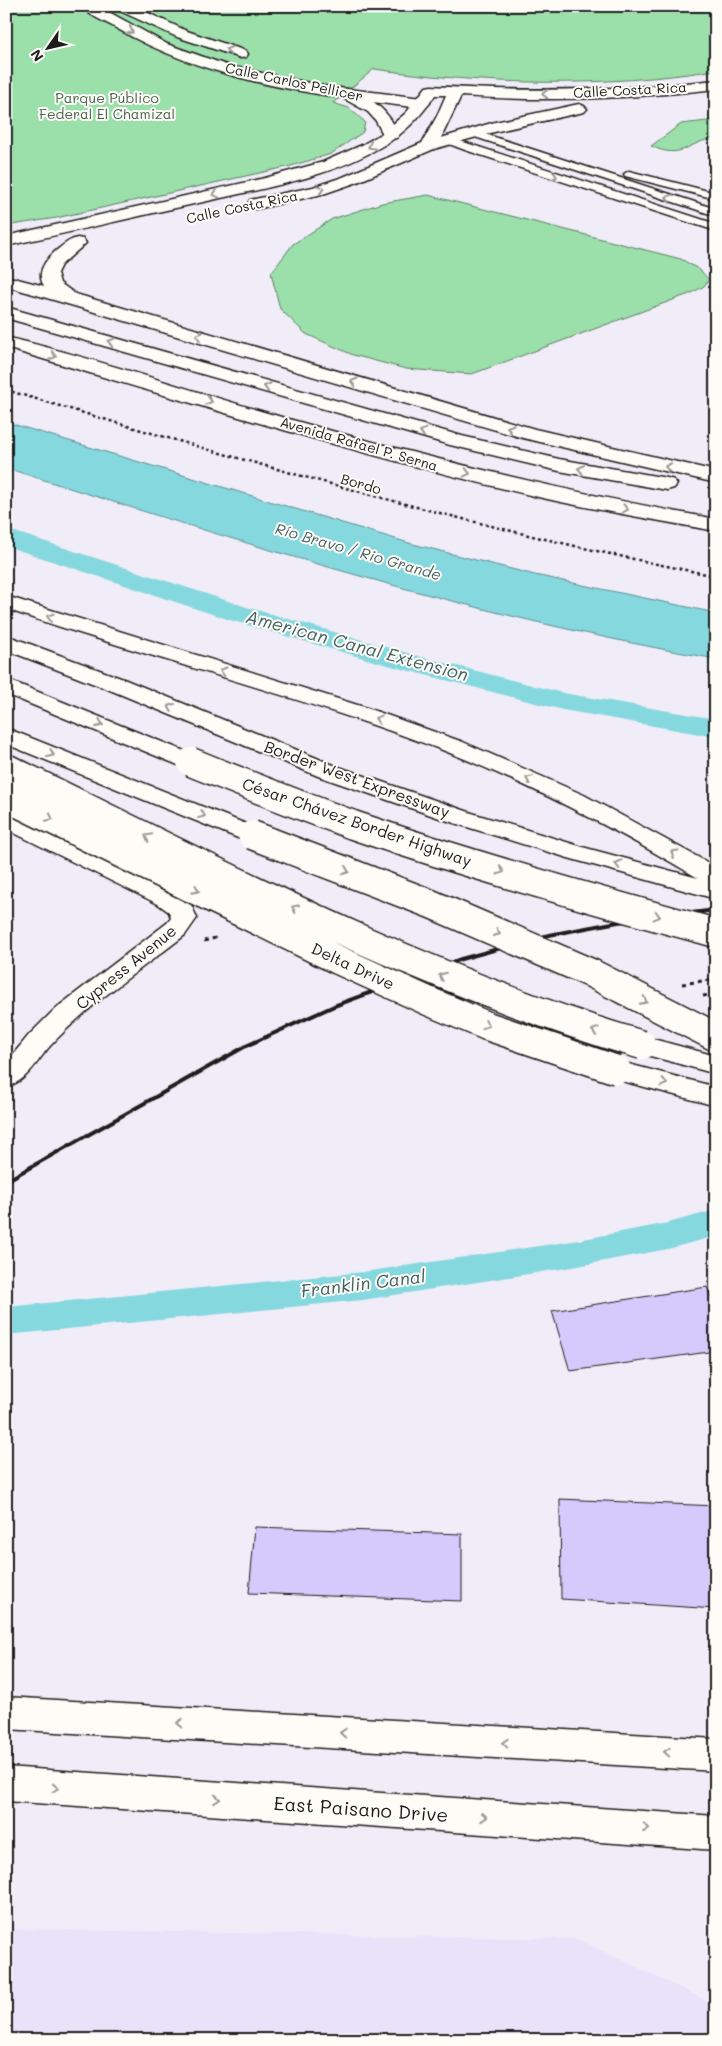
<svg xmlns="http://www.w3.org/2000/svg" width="722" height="2046" font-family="Mali,sans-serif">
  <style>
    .built { fill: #e9e2f9 }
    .green { fill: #9bdfab; stroke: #5c7e64 }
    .water { fill: #86d8df; stroke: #5c8d91 }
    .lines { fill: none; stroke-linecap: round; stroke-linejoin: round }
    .canal { fill: #86d8df; fill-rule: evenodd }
    .building { fill: #d6c9fb; stroke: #1c1c1c }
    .service-casing { stroke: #1c1c1c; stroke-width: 3 }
    .minor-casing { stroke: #1c1c1c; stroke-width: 3 }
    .tertiary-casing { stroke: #1c1c1c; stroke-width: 3 }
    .secondary-casing { stroke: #1c1c1c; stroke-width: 3 }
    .primary-casing { stroke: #1c1c1c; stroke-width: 3 }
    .trunk-casing { stroke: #1c1c1c; stroke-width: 3 }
    .motorway-casing { stroke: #1c1c1c; stroke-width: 3 }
    .path-far1 { stroke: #1c1c1c; stroke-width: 2.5; stroke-dasharray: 3 3; stroke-linecap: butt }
    .path { stroke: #1c1c1c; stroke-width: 3; stroke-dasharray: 4 4; stroke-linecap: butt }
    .service { fill: #fdfcf7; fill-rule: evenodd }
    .minor { fill: #fdfcf7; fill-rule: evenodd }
    .tertiary { fill: #fdfcf7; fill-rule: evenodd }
    .secondary { fill: #fdfcf7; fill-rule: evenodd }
    .primary { fill: #fdfcf7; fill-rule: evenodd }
    .trunk { fill: #fdfcf7; fill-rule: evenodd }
    .motorway { fill: #fdfcf7; fill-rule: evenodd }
    .rail { stroke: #1c1c1c; stroke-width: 4 }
    .secondary-bridge-casing { stroke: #1c1c1c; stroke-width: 31; stroke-linecap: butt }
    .motorway-bridge-casing { stroke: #1c1c1c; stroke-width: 31; stroke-linecap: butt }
    .path-bridge { stroke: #1c1c1c; stroke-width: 3; stroke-dasharray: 4 4; stroke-linecap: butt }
    .secondary-bridge { stroke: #fdfcf7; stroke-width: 28 }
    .motorway-bridge { stroke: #fdfcf7; stroke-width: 28 }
    .oneway { stroke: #989794 }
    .labels { text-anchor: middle; stroke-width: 4; stroke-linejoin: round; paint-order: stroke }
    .far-street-label { font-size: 14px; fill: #1c1c1c; stroke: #fdfcf7 }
    .far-park-label { font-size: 14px; fill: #48604e; stroke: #fdfcf7 }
    .far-water-label { font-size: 15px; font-style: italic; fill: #415e60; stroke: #fdfcf7 }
    .street-label { font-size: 16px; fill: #1c1c1c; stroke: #fdfcf7 }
    .water-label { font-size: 18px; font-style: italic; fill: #415e60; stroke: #fdfcf7 }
    .near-street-label { font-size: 19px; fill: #1c1c1c; stroke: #fdfcf7 }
  </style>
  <rect width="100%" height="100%" fill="#f1edf8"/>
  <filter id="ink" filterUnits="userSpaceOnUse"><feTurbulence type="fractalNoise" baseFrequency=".02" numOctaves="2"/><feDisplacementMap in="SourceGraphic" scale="10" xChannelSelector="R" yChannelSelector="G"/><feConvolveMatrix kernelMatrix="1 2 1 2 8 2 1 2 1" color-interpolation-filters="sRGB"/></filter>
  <g filter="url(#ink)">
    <path class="built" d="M6,1929L578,1939L716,2005V2040H6Z"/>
    <path class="green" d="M6,6H716V70C603,88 487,85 374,69L333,103L349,108L365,122L363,132L331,154L291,166L56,218L6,226Z
      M716,120V138C686,142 683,161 651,146L681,124Z
      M428,195L681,259L700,270L709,280L704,286L692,293L472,374L406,369L353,355L306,334L280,309L271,273L293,244L332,219L382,203Z"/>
    <path class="water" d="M6,422L409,543L535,575L716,613V659C474,617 240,542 6,468Z"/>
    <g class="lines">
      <path class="canal" d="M6,529L250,608L418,656L563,693L716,719V737L563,710L398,668L230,620L6,546Z
        M716,1210V1236L668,1249L573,1267L363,1300L6,1335V1307L363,1272L573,1241L668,1223Z"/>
    </g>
    <path class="building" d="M707,1287L716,1309V1351L570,1371L552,1311Z
      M560,1499L716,1506V1609L561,1599Z
      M255,1527L462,1534V1601L249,1593Z"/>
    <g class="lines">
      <defs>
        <path id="service" d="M473,130L716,209V216L469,135V131Z
          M448,137L716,224V231L465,150L444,142V138Z
          M629,171L716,193V199L625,176L624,174Z"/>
        <path id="minor" d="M81,6H98L167,44L229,66L323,86L422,98L427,100L430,103L427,106L422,108C317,96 209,82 116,28C106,22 89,16 81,6Z
          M119,6H133L187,31L246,51L248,54L246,57L241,58L177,37L120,11Z
          M6,812L15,814L176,892L190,902L197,918L185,935C140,970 89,1004 50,1046C36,1062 28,1081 6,1087V1063L29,1035L55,1009L167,923L171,918L169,912L158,904L6,829Z"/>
        <path id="tertiary" d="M346,89C371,96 389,111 399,135L397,138H385L376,121L368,112L341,97L338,94L341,91Z"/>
        <path id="secondary" d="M716,80V89C631,99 546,102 461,96L441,138L495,122L579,104L584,106L587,109L584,112L498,131L434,149L355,183L323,194L256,209L250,208L248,204L250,200L313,187L343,177L422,143L437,116L446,95H435C422,115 405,133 384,145C330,178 264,188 203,202C138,216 72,232 6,246V236L265,178L323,162L362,145L381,134L406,113L426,87L431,86C526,92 621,91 716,80Z
          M77,238L83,239L86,243L61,265L57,273L60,283L82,299L79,303C70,305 65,302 57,297C33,283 38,266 57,250C63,245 69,240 77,238Z
          M642,1036L716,1056V1074L632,1051L628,1045L632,1039Z
          M617,1061L716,1087V1106L607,1077L603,1070L607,1063Z"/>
        <path id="primary" d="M6,1697L716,1739V1771L6,1729Z
          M6,1767L716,1816V1850L6,1801Z"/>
        <path id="trunk" d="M6,276L79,295L535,429L716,471V483L523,438L6,286Z
          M6,307L462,436L559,459L667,478L674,480L677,484L674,488L667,490L559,471L450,445L6,318Z
          M6,337C98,359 188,390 278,416C423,457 568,493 716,519V531C655,520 594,510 534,496C356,454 181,400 6,348Z"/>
        <path id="motorway" d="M6,596L364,707L463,742L584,795L716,867V899L568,858L454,823L318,776L110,690L6,650V635L126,680L336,766L472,813L586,848L698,878C617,830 533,786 445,751C302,696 152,659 6,609Z
          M6,679L199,757L203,762L199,767L191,769L183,767L6,694Z
          M6,728L261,830L264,835L261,840L252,842L243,840L6,744Z"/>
      </defs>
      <use href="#service" class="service-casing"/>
      <use href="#minor" class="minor-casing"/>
      <use href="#tertiary" class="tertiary-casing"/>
      <use href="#secondary" class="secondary-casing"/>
      <use href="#primary" class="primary-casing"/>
      <use href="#trunk" class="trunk-casing"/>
      <use href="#motorway" class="motorway-casing"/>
      <path class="path-far1" d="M6,390C241,460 475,529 716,576"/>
      <path class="path" d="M204,941L219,937
        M703,996L716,994"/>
      <use href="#service" class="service"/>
      <use href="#minor" class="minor"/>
      <use href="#tertiary" class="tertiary"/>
      <use href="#secondary" class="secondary"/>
      <use href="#primary" class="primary"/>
      <use href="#trunk" class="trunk"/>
      <use href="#motorway" class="motorway"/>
      <path class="rail" d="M6,1181L246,1046L334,1006L461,959L549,935L618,922L716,910"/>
      <defs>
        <path id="secondary-bridge" d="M6,768C214,870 419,979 642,1045
          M6,797L338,960L428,1001L487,1026L617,1070"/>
        <path id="motorway-bridge" d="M191,762C245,784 299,805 353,825C473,866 594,900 716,933
          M252,835L431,904L591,973L716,1037"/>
      </defs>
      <use href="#secondary-bridge" class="secondary-bridge-casing"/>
      <use href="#motorway-bridge" class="motorway-bridge-casing"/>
      <path class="path-bridge" d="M682,984L716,979"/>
      <use href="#secondary-bridge" class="secondary-bridge"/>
      <use href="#motorway-bridge" class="motorway-bridge"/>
    </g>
    <defs><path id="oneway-chevron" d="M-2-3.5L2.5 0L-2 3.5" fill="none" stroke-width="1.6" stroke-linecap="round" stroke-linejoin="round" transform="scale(1.25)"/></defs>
    <g class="oneway">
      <use href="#oneway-chevron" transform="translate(130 31) rotate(29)"/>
      <use href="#oneway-chevron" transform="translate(229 50) rotate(-163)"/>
      <use href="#oneway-chevron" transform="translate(545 94) rotate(180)"/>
      <use href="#oneway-chevron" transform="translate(371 146) rotate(151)"/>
      <use href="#oneway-chevron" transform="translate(554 176) rotate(18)"/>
      <use href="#oneway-chevron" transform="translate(321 189) rotate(-16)"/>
      <use href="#oneway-chevron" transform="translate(216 194) rotate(167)"/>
      <use href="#oneway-chevron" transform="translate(669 198) rotate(-162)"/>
      <use href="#oneway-chevron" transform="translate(199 336) rotate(-164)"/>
      <use href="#oneway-chevron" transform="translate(111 342) rotate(-164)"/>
      <use href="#oneway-chevron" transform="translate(53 356) rotate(16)"/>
      <use href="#oneway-chevron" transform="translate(354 382) rotate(-164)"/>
      <use href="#oneway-chevron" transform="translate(267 387) rotate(-164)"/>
      <use href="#oneway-chevron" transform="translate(209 401) rotate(16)"/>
      <use href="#oneway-chevron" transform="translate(510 428) rotate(-164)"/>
      <use href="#oneway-chevron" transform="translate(423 432) rotate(-164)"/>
      <use href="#oneway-chevron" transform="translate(668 467) rotate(-168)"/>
      <use href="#oneway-chevron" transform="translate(581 469) rotate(-169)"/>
      <use href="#oneway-chevron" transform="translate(467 473) rotate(13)"/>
      <use href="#oneway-chevron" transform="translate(625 509) rotate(11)"/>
      <use href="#oneway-chevron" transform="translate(50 617) rotate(-161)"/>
      <use href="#oneway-chevron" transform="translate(223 671) rotate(-164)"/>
      <use href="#oneway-chevron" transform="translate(171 707) rotate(-158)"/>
      <use href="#oneway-chevron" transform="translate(378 719) rotate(-161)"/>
      <use href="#oneway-chevron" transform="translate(100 724) rotate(23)"/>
      <use href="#oneway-chevron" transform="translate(51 754) rotate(24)"/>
      <use href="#oneway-chevron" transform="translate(529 779) rotate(-155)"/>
      <use href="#oneway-chevron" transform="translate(202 815) rotate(22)"/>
      <use href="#oneway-chevron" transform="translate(50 818) rotate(26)"/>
      <use href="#oneway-chevron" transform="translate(148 837) rotate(-154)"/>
      <use href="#oneway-chevron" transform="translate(674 853) rotate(-149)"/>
      <use href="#oneway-chevron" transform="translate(618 864) rotate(-164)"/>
      <use href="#oneway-chevron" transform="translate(346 871) rotate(21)"/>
      <use href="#oneway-chevron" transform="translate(501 871) rotate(17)"/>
      <use href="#oneway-chevron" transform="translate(196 890) rotate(26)"/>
      <use href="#oneway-chevron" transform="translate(295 908) rotate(-154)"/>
      <use href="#oneway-chevron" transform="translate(657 916) rotate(15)"/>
      <use href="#oneway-chevron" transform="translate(497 933) rotate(23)"/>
      <use href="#oneway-chevron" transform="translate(442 976) rotate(-158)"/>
      <use href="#oneway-chevron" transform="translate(644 1001) rotate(27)"/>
      <use href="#oneway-chevron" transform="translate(486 1025) rotate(21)"/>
      <use href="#oneway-chevron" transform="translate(595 1031) rotate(-163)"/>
      <use href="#oneway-chevron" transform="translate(664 1083) rotate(15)"/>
      <use href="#oneway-chevron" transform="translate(180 1723) rotate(-177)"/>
      <use href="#oneway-chevron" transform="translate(343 1733) rotate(-177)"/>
      <use href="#oneway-chevron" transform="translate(505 1743) rotate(-177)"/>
      <use href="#oneway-chevron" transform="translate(667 1752) rotate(-177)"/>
      <use href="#oneway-chevron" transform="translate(55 1788) rotate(4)"/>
      <use href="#oneway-chevron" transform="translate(217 1799) rotate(4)"/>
      <use href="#oneway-chevron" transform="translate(484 1817) rotate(4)"/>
      <use href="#oneway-chevron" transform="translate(646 1828) rotate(4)"/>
    </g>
  </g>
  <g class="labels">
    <g class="far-street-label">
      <text transform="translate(294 82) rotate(12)" y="5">Calle Carlos Pellicer</text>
      <text transform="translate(630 90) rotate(-3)" y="5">Calle Costa Rica</text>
      <text transform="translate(242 207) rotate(-12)" y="5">Calle Costa Rica</text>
      <text transform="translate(359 444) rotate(16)" y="5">Avenida Rafael P. Serna</text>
      <text transform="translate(361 484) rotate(16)" y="5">Bordo</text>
    </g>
    <g class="far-park-label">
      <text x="107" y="103">Parque Público<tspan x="107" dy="16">Federal El Chamizal</tspan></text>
    </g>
    <g class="far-water-label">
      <text transform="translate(358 552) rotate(16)" y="5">Río Bravo / Rio Grande</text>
    </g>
    <g class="street-label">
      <text transform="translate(357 779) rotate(20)" y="6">Border West Expressway</text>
      <text transform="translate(357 822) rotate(19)" y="6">César Chávez Border Highway</text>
      <text transform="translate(353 966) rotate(25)" y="6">Delta Drive</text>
      <text transform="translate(126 967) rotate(-39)" y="6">Cypress Avenue</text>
    </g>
    <g class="water-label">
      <text transform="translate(357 646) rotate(15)" y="6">American Canal Extension</text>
      <text transform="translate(363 1284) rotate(-7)" y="6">Franklin Canal</text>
    </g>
    <g class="near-street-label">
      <text transform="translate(361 1809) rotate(4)" y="7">East Paisano Drive</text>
    </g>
  </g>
  <rect width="722" height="2046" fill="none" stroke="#fdfcf7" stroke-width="25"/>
  <rect x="12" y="12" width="697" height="2021" fill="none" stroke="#1c1c1c" stroke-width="2" filter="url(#ink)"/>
  <g transform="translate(48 48) rotate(236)" stroke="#fdfcf7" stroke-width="4" paint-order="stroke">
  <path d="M0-4L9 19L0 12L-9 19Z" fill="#1c1c1c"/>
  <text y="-8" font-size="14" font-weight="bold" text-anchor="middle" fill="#1c1c1c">N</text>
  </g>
</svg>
